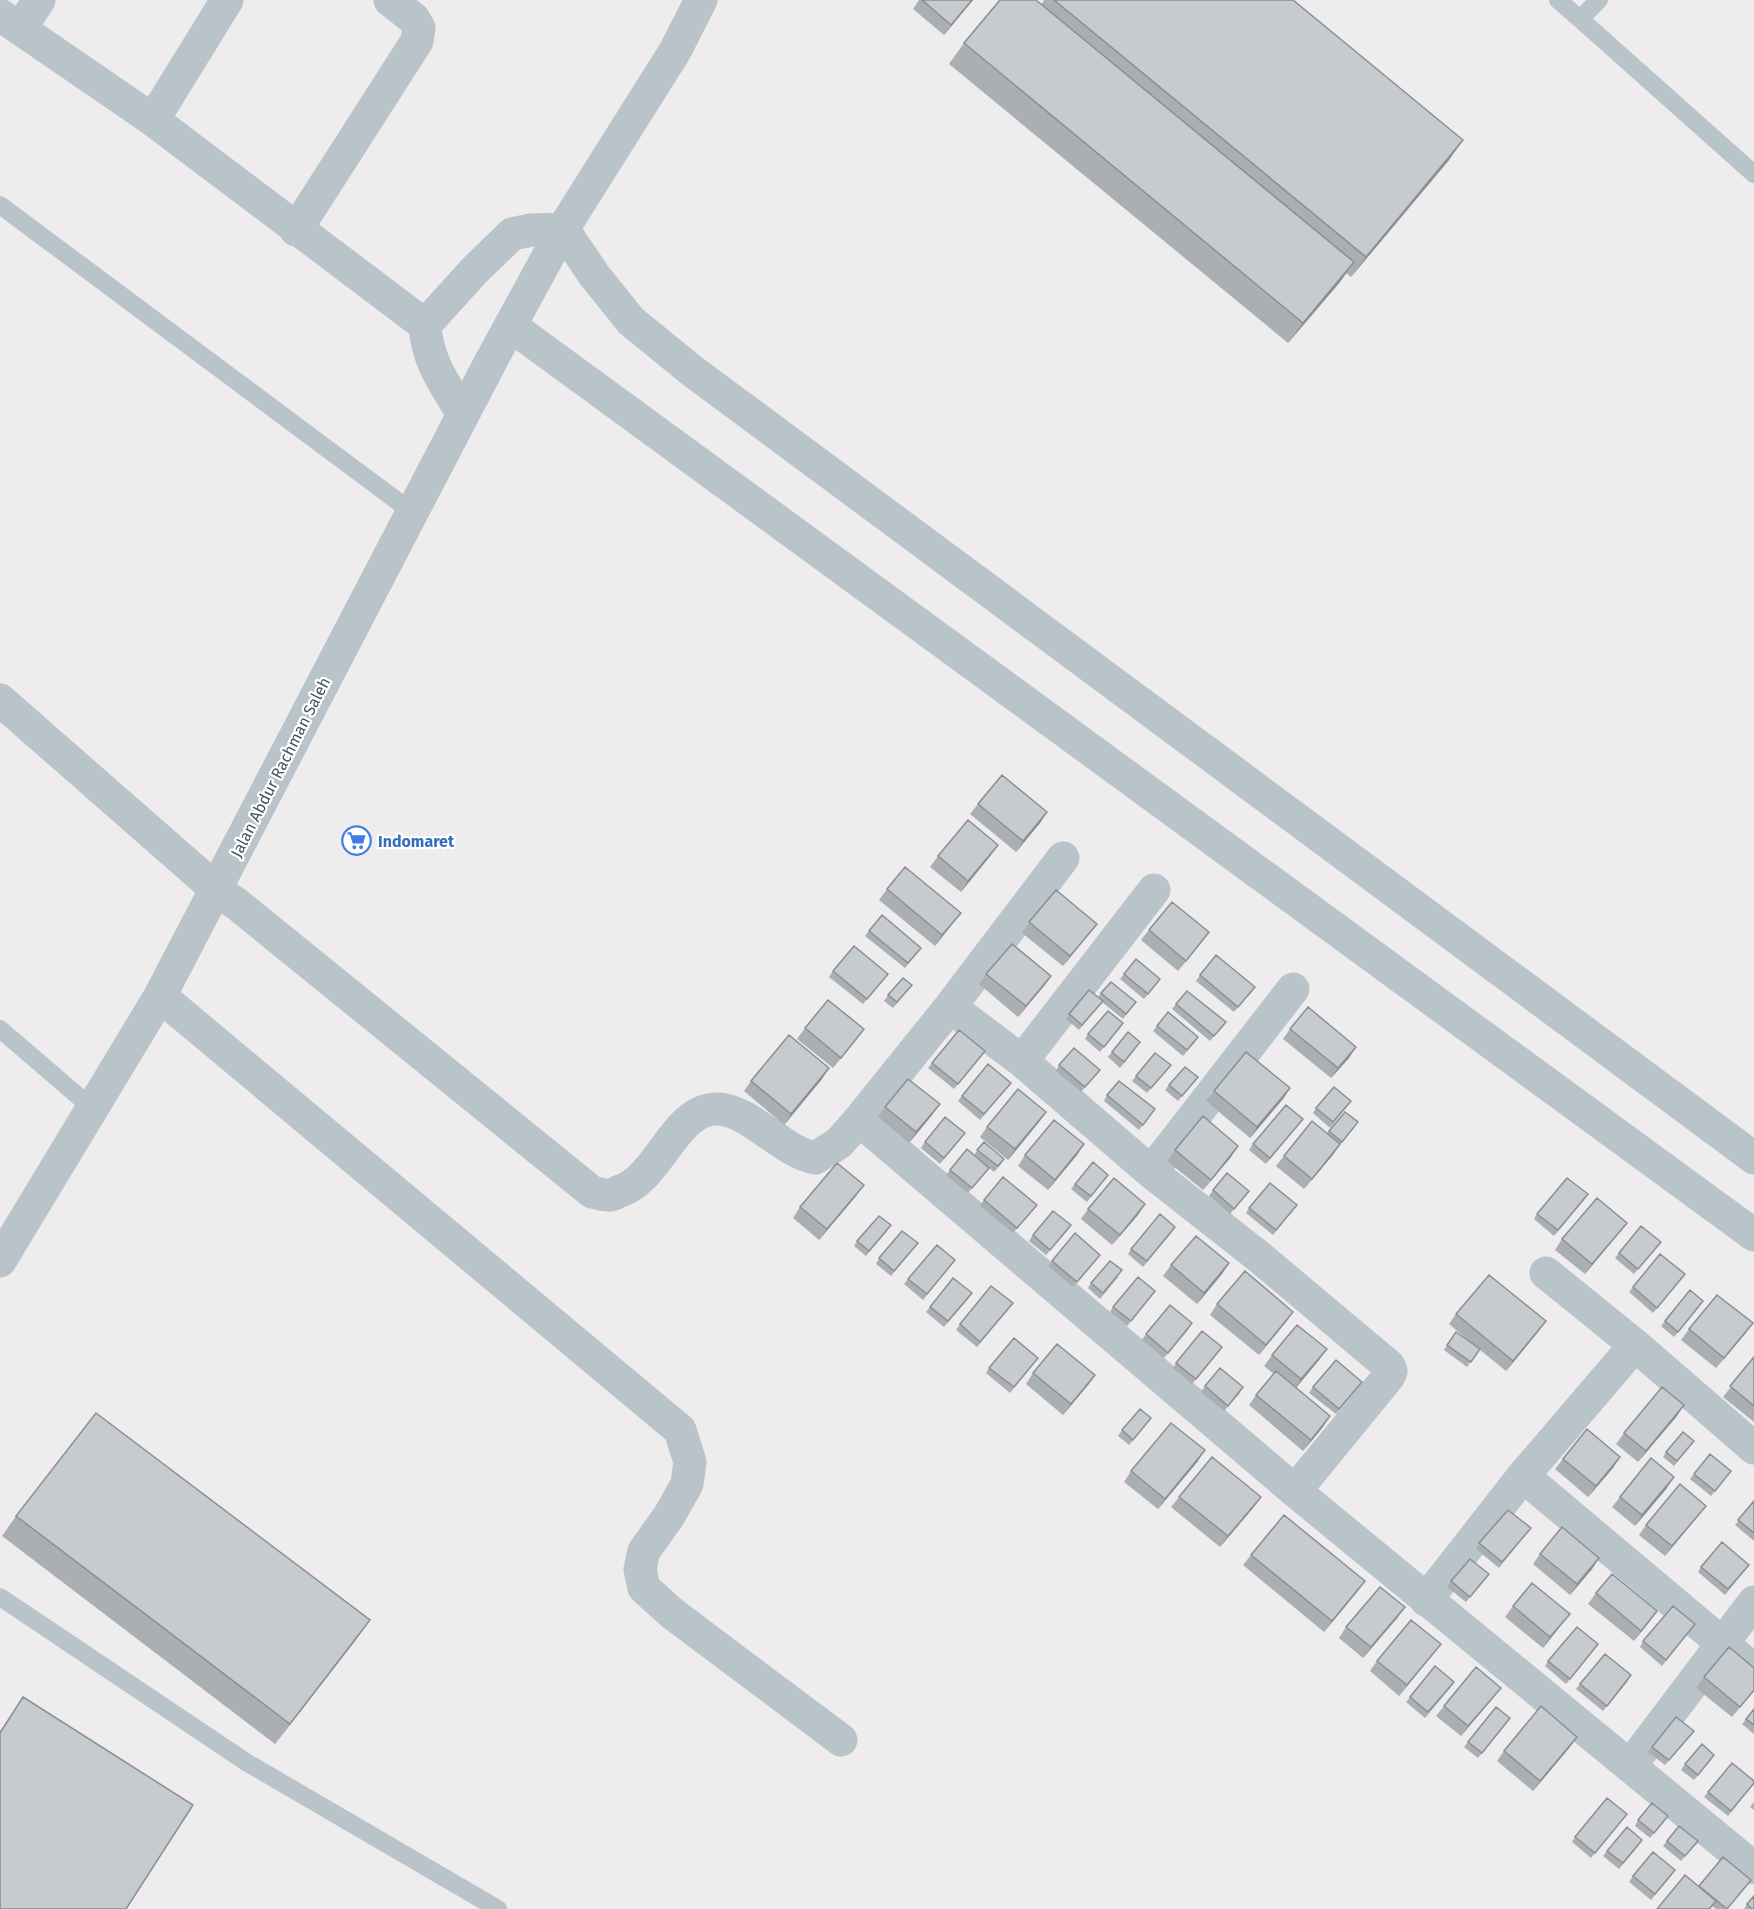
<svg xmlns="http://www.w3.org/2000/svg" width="1754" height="1909" font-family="'Fira Sans',sans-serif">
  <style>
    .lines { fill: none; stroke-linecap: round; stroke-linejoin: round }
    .service { stroke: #b8c3ca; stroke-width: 18 }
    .minor { stroke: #b8c3ca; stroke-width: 33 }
    .tertiary { stroke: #b8c3ca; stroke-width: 33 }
    .wall { fill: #aaafb3 }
    .shaded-wall { fill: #8b8e92 }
    .building { fill: #c6cbd0; stroke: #8b8e92; stroke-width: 1.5 }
    .labels { text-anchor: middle; stroke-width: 4.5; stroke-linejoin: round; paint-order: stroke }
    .street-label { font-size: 16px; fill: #45535a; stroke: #fff }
    .shop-label { font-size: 16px; font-weight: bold; fill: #366cbe; stroke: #fff; text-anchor: start }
  </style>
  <rect width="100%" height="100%" fill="#efeced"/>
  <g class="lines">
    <path class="service" d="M1558,0L1580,19L1599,0
      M1580,19L1754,174
      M0,205L412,512
      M0,1029L92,1108
      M0,1597L246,1762L498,1909"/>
    <path class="minor" d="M0,15L153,120L425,325
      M20,29L39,0
      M153,120L227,0
      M296,230L417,41L419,28L414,19L390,0
      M463,414C445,385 427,361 425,325L474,271L512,234L531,230L563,229L675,51L701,0
      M0,700L217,890L238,905L592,1192C597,1193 605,1196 610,1195C614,1195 619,1191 623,1190C661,1174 675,1109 717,1109C749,1109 782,1152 815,1158L839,1143L859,1120
      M1063,858L950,1007L859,1120L1295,1491L1754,1868
      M160,996L680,1430L690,1462L687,1484L669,1516L644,1551L640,1569L644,1588L673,1614L841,1740
      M950,1007L1022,1061L1151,1172L1258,1256L1389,1366L1391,1371L1389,1376L1295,1491
      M1022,1061L1154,890
      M1151,1172L1293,989
      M1546,1273L1635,1345L1754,1448
      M1523,1476L1754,1670
      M1426,1600L1523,1476L1635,1345
      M1630,1766L1754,1602"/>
    <path class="tertiary" d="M511,326L1754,1235
      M0,1261L160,996L491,361L563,229L594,275L631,321L691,370L1754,1158"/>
  </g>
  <path class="wall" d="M919,0H973L944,35L913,9Z
    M1044,0H1293L1449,160L1351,277L1346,273L1340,282L1288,343L949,64L964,43L1041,5Z
    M978,804L1047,812L1040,823L1016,852L970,814Z
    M991,855L961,892L930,867L938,856Z
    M887,889L961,913L935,946L879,900Z
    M1029,922L1097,924L1089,934L1063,966L1022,933Z
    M1149,930L1209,932L1202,942L1178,971L1141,940Z
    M869,931L921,948L905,968L865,936Z
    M833,971L884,979L863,1004L829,977Z
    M986,974L1051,976L1018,1017L979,984Z
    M1124,974L1160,979L1144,999L1120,979Z
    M1200,975L1251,992L1234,1012L1196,981Z
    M908,990L893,1008L884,1001L888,995Z
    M1101,993L1136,1002L1123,1019L1102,1002L1079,1030L1066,1019L1069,1014L1098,997Z
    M1176,1004L1226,1022L1210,1041L1172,1009Z
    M1123,1023L1100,1052L1085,1039L1088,1034Z
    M1157,1026L1195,1042L1183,1056L1153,1031Z
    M805,1028L857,1039L833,1068L797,1039Z
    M1290,1029L1349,1058L1331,1078L1283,1039Z
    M1136,1048L1120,1068L1108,1057L1112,1052Z
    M985,1051L954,1089L928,1068L932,1063Z
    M1059,1065L1096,1075L1081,1092L1056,1071Z
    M1171,1065L1147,1093L1132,1081L1136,1076Z
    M1198,1077L1178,1101L1165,1090L1169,1085Z
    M822,1079L784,1125L744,1091L751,1081Z
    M1007,1088L980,1120L958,1101L962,1096Z
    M1290,1088L1283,1099L1250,1138L1206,1101L1214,1091Z
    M1107,1095L1155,1109L1139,1130L1104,1101Z
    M1351,1101L1330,1128L1313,1113L1316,1108Z
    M940,1104L932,1115L909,1143L878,1117L885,1107Z
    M1046,1112L1039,1122L1008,1160L980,1137L987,1127Z
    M1345,1112L1354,1128L1304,1189L1276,1166L1284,1156L1327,1133Z
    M1299,1124L1266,1164L1249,1150L1253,1144Z
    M965,1133L940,1164L921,1148L925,1142Z
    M984,1142L1001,1164L994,1172L986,1165L989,1168L968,1193L946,1175L950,1170L974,1155Z
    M1084,1144L1077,1155L1048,1190L1018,1166L1025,1155Z
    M1175,1150L1231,1157L1203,1190L1167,1161Z
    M1108,1175L1087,1202L1071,1189L1075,1184Z
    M1213,1190L1249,1191L1230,1214L1209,1196Z
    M856,1196L819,1240L793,1218L800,1207Z
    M984,1200L1037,1205L1013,1233L980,1206Z
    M1584,1200L1554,1236L1534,1219L1537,1214Z
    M1297,1205L1273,1235L1246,1213L1249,1208Z
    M1088,1209L1138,1215L1112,1245L1081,1219Z
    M1627,1223L1619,1233L1585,1274L1555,1250L1562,1239Z
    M887,1231L866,1256L854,1246L857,1241Z
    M1067,1231L1046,1255L1029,1241L1033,1235Z
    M1172,1232L1143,1267L1128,1254L1131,1249Z
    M918,1243L891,1276L876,1264L879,1258Z
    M1657,1247L1634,1274L1615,1258L1619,1253Z
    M955,1260L923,1300L904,1284L908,1279Z
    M1096,1260L1073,1287L1048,1266L1052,1261Z
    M1229,1263L1222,1274L1197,1304L1163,1276L1171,1265Z
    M1685,1274L1653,1313L1629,1292L1633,1287Z
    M1119,1276L1100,1299L1088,1288L1091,1283Z
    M1155,1291L1127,1326L1110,1312L1113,1307Z
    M968,1299L944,1327L926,1312L930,1307Z
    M1217,1304L1293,1312L1259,1355L1210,1315Z
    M1699,1307L1674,1337L1661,1326L1665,1321Z
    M1009,1308L977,1347L956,1330L960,1324Z
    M1456,1314L1538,1332L1506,1371L1479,1349L1467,1367L1444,1350L1456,1332L1475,1346L1449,1324Z
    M1753,1323L1745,1334L1716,1368L1681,1340L1689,1329Z
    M1189,1329L1164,1358L1142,1340L1146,1334Z
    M1327,1349L1319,1360L1296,1388L1323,1427L1303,1451L1249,1405L1256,1395L1274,1374L1264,1366L1272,1355Z
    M1218,1353L1192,1384L1173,1368L1176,1363Z
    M1754,1357V1422L1723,1397Z
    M1038,1358L1010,1393L986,1373L989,1368Z
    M1033,1373L1095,1375L1088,1385L1063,1415L1026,1384Z
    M1205,1386L1240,1393L1224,1411L1201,1392Z
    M1313,1387H1358L1336,1414L1309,1393Z
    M1677,1416L1638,1462L1616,1444L1624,1433Z
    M1147,1423L1129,1445L1118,1436L1122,1430Z
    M1694,1441L1674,1466L1663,1457L1666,1452Z
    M1563,1459L1613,1468L1588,1497L1555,1469Z
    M1198,1461L1158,1509L1124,1482L1131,1471Z
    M1694,1474L1727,1476L1711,1496L1690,1479Z
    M1667,1488L1635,1526L1612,1507L1620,1497Z
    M1179,1497H1261L1253,1508L1220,1547L1171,1507Z
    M1754,1501V1541L1735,1525Z
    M16,1516L370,1620L355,1641L275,1744L2,1536Z
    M1698,1516L1665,1556L1639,1535L1646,1525Z
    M1531,1528L1499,1568L1476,1549L1479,1543Z
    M1540,1554L1599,1558L1592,1569L1570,1595L1533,1564Z
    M1251,1555L1357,1592L1324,1632L1243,1565Z
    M1749,1565L1725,1595L1698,1572L1701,1567Z
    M1485,1579L1466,1602L1447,1587L1451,1581Z
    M1596,1593L1657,1611L1634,1641L1588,1604Z
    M1513,1606L1562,1624L1543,1648L1505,1617Z
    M1398,1617L1363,1658L1339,1638L1346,1627Z
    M1695,1624L1662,1666L1640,1647L1643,1641Z
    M1598,1644L1566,1684L1545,1666L1548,1661Z
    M1433,1654L1399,1696L1370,1671L1377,1661Z
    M1704,1677L1754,1691L1732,1717L1696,1688Z
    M1628,1681L1603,1711L1576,1689L1580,1684Z
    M1451,1687L1425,1718L1406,1702L1410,1697Z
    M23,1697L0,1909V1731Z
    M1493,1698L1461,1736L1436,1716L1444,1706Z
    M1754,1709V1734L1742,1724Z
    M1506,1724L1478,1758L1464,1747L1468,1742Z
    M1690,1736L1665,1765L1648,1752L1652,1747Z
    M1570,1747L1533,1791L1497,1761L1504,1751Z
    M1711,1760L1694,1780L1681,1770L1685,1764Z
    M1751,1787L1728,1816L1704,1797L1708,1792Z
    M1754,1802V1810L1750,1807Z
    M1627,1814L1591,1858L1572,1842L1575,1837Z
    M1638,1820L1664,1821L1650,1838L1635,1826Z
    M1667,1841H1698L1681,1861L1663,1846Z
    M1639,1845L1619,1869L1603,1856L1607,1851Z
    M1633,1876H1671L1651,1900L1629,1882Z
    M1751,1880L1727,1909H1716L1712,1906L1710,1909H1657L1698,1886Z
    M1747,1904L1754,1909H1744Z"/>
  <path class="shaded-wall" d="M972,0H973L944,35L951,25Z
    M1463,140L1449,160L1351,277L1366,257Z
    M1354,262L1340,282L1288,343L1303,323Z
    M1047,812L1040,823L1016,852L1023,841Z
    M998,845L991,855L961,892L968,881Z
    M961,913L953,923L935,946L942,935Z
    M1097,924L1089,934L1063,966L1070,956Z
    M1051,976L1044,986L1018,1017L1026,1006Z
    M1356,1047L1349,1058L1331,1078L1338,1068Z
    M829,1068L822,1079L784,1125L791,1114Z
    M1290,1088L1283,1099L1250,1138L1257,1127Z
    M940,1104L932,1115L909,1143L916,1132Z
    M1046,1112L1039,1122L1008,1160L1015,1149Z
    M1084,1144L1077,1155L1048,1190L1055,1180Z
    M1340,1144L1333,1155L1304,1189Z
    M1238,1146L1231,1157L1203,1190L1211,1180Z
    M864,1185L856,1196L819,1240L827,1229Z
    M1145,1204L1138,1215L1112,1245L1120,1235Z
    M1627,1223L1619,1233L1585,1274L1592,1264Z
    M1229,1263L1222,1274L1197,1304L1204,1293Z
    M1293,1312L1286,1322L1259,1355L1266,1345Z
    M1546,1321L1538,1332L1506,1371L1513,1361Z
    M1753,1323L1745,1334L1716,1368L1724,1358Z
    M1327,1349L1319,1360L1294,1390L1301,1379Z
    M1095,1375L1088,1385L1063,1415L1071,1404Z
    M1684,1405L1677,1416L1638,1462L1646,1451Z
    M1330,1416L1323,1427L1303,1451L1311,1440Z
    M1205,1450L1198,1461L1158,1509L1165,1499Z
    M1620,1457L1613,1468L1588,1497L1596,1486Z
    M1674,1477L1667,1488L1635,1526L1642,1515Z
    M1261,1497L1253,1508L1220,1547L1228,1536Z
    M1706,1506L1698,1516L1665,1556L1672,1546Z
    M1599,1558L1592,1569L1570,1595L1577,1584Z
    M1365,1581L1357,1592L1324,1632L1332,1621Z
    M1405,1607L1398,1617L1363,1658L1371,1647Z
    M1657,1611L1650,1621L1634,1641L1641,1631Z
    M1570,1614L1562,1624L1543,1648L1550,1637Z
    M370,1620L355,1641L275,1744L290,1724Z
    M1441,1644L1433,1654L1399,1696L1407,1685Z
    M1501,1688L1493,1698L1461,1736L1468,1726Z
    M1577,1737L1570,1747L1533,1791L1540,1781Z"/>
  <path class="building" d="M922,0H972L951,25Z
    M1000,0H1036L1354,262L1303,323L964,43Z
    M1054,0H1293L1463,140L1366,257Z
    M1002,775L1047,812L1023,841L978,804Z
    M968,820L998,845L968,881L938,856Z
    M905,867L961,913L942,935L887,889Z
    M1056,890L1097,924L1070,956L1029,922Z
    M1172,902L1209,932L1186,961L1149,930Z
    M882,915L921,948L908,963L869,931Z
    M1012,944L1051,976L1026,1006L986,974Z
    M854,946L888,974L867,999L833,971Z
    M1216,955L1255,987L1238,1007L1200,975Z
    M1136,959L1160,979L1148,994L1124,974Z
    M903,978L912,985L897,1002L888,995Z
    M1111,982L1136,1002L1126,1014L1101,993Z
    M1089,990L1103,1001L1082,1025L1069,1014Z
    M1187,991L1226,1022L1214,1036L1176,1004Z
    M828,1000L864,1029L841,1058L805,1028Z
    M1308,1007L1356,1047L1338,1068L1290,1029Z
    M1108,1011L1123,1023L1104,1047L1088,1034Z
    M1168,1012L1198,1037L1187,1050L1157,1026Z
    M959,1030L985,1051L958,1084L932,1063Z
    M1128,1032L1140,1042L1124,1062L1112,1052Z
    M789,1035L829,1068L791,1114L751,1081Z
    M1074,1048L1100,1070L1085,1087L1059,1065Z
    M1246,1052L1290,1088L1257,1127L1214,1091Z
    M1155,1053L1171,1065L1151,1088L1136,1076Z
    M988,1064L1011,1083L984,1114L962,1096Z
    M1185,1067L1198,1077L1182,1096L1169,1085Z
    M908,1079L940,1104L916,1132L885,1107Z
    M1119,1081L1155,1109L1143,1125L1107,1095Z
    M1334,1087L1351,1101L1333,1122L1316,1108Z
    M1018,1089L1046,1112L1015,1149L987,1127Z
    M1286,1105L1303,1119L1270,1158L1253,1144Z
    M1345,1112L1358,1122L1342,1142L1329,1131Z
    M1203,1116L1238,1146L1211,1180L1175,1150Z
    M945,1117L965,1133L944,1158L925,1142Z
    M1054,1120L1084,1144L1055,1180L1025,1155Z
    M1312,1121L1340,1144L1312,1179L1284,1156Z
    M984,1142L1004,1159L998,1166L977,1150Z
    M967,1149L989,1168L972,1188L950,1170Z
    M1093,1162L1108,1175L1091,1196L1075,1184Z
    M837,1163L864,1185L827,1229L800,1207Z
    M1227,1173L1249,1191L1234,1209L1213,1190Z
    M1003,1177L1037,1205L1017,1228L984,1200Z
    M1114,1178L1145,1204L1120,1235L1088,1209Z
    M1567,1178L1588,1194L1558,1230L1537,1214Z
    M1270,1183L1297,1205L1276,1230L1249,1208Z
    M1597,1198L1627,1223L1592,1264L1562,1239Z
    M1053,1211L1071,1225L1050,1250L1033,1235Z
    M1160,1214L1175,1227L1147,1261L1131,1249Z
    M879,1216L891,1225L869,1251L857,1241Z
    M1641,1226L1661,1242L1638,1269L1619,1253Z
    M902,1231L918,1243L894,1271L879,1258Z
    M1075,1233L1100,1255L1077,1282L1052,1261Z
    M1196,1236L1229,1263L1204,1293L1171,1265Z
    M937,1245L955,1260L927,1294L908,1279Z
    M1660,1254L1685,1274L1657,1308L1633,1287Z
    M1110,1261L1122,1270L1103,1293L1091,1283Z
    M1245,1271L1293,1312L1266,1345L1217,1304Z
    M1489,1275L1546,1321L1513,1361L1456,1314Z
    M1138,1277L1155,1291L1131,1321L1113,1307Z
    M953,1278L972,1293L948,1321L930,1307Z
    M991,1286L1013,1303L980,1342L960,1324Z
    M1690,1290L1703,1301L1678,1332L1665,1321Z
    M1717,1295L1753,1323L1724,1358L1689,1329Z
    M1170,1305L1192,1323L1168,1353L1146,1334Z
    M1297,1325L1327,1349L1301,1379L1272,1355Z
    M1202,1331L1222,1347L1196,1379L1176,1363Z
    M1456,1332L1480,1349L1471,1362L1447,1345Z
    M1014,1338L1038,1358L1014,1387L989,1368Z
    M1057,1344L1095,1375L1071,1404L1033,1373Z
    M1754,1357V1406L1730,1386Z
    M1336,1360L1362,1382L1339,1409L1313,1387Z
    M1220,1368L1243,1387L1228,1406L1205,1386Z
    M1276,1371L1330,1416L1311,1440L1256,1395Z
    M1662,1387L1684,1405L1646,1451L1624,1433Z
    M1140,1409L1151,1418L1133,1440L1122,1430Z
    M96,1413L370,1620L290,1724L16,1516Z
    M1171,1423L1205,1450L1165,1499L1131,1471Z
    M1587,1429L1620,1457L1596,1486L1563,1459Z
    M1683,1432L1694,1441L1677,1461L1666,1452Z
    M1710,1454L1731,1471L1715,1491L1694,1474Z
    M1212,1457L1261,1497L1228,1536L1179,1497Z
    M1651,1458L1674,1477L1642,1515L1620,1497Z
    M1680,1484L1706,1506L1672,1546L1646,1525Z
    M1754,1501V1533L1738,1520Z
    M1508,1510L1531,1528L1502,1562L1479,1543Z
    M1284,1515L1365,1581L1332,1621L1251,1555Z
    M1562,1527L1599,1558L1577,1584L1540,1554Z
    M1722,1542L1749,1565L1728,1589L1701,1567Z
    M1470,1559L1489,1574L1470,1597L1451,1581Z
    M1612,1574L1657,1611L1641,1631L1596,1593Z
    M1532,1583L1570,1614L1550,1637L1513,1606Z
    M1380,1587L1405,1607L1371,1647L1346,1627Z
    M1673,1606L1695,1624L1666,1660L1643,1641Z
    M1411,1620L1441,1644L1407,1685L1377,1661Z
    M1577,1627L1598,1644L1570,1679L1548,1661Z
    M1729,1647L1754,1668V1690L1740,1707L1704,1677Z
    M1605,1654L1631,1675L1607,1706L1580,1684Z
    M1435,1666L1454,1682L1428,1712L1410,1697Z
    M1476,1667L1501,1688L1468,1726L1444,1706Z
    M23,1697L193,1805L126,1909H0V1733Z
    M1541,1706L1577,1737L1540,1781L1504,1751Z
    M1496,1707L1510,1718L1482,1753L1468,1742Z
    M1754,1709V1725L1746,1719Z
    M1676,1717L1694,1731L1669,1760L1652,1747Z
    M1702,1744L1714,1755L1698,1775L1685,1764Z
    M1732,1763L1754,1781V1783L1731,1811L1708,1792Z
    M1607,1798L1627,1814L1595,1853L1575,1837Z
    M1652,1803L1668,1816L1654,1833L1638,1820Z
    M1679,1826L1698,1841L1685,1856L1667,1841Z
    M1627,1827L1642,1840L1623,1863L1607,1851Z
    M1653,1852L1675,1870L1655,1894L1633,1876Z
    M1723,1857L1751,1880L1727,1909L1699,1886Z
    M1685,1875L1716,1901L1709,1909H1657Z
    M1754,1896V1909H1752L1747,1904Z"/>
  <defs>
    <symbol id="supermarket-ring" viewBox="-11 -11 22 22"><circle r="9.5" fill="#fff" stroke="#3f7fe0" stroke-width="1.5"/><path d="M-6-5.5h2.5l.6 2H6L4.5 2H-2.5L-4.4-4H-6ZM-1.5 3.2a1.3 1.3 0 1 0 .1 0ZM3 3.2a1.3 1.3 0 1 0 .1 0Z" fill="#3f7fe0"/></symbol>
  </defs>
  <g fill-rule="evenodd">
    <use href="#supermarket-ring" x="340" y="824" width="33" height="33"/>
  </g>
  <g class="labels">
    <g class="street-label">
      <text transform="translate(280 767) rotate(-63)" y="6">Jalan Abdur Rachman Saleh</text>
    </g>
    <g class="shop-label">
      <text x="378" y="847">Indomaret</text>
    </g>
  </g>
</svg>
